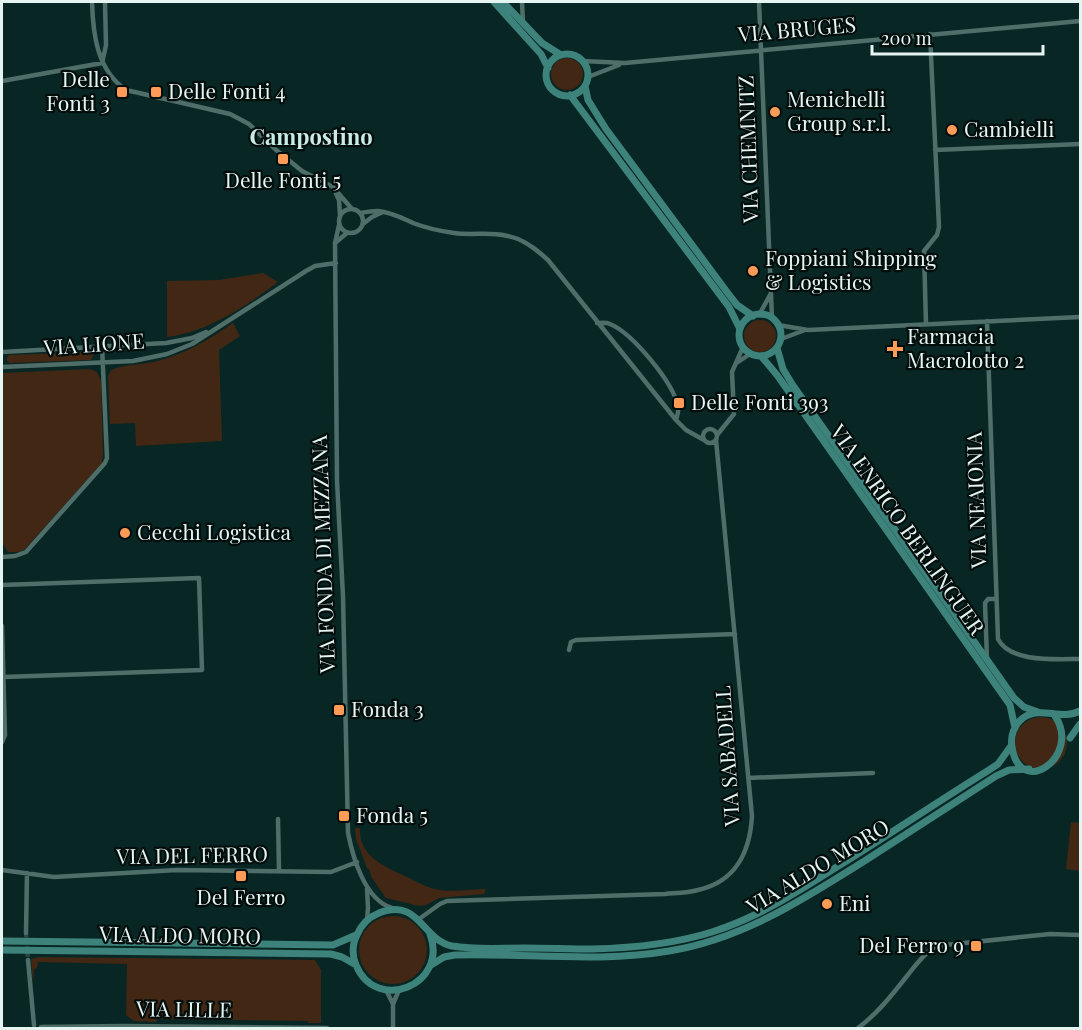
<svg xmlns="http://www.w3.org/2000/svg" width="1082" height="1030" font-family="'Playfair Display',serif">
  <style>
    .green { fill: #422714 }
    .lines { fill: none; stroke-linecap: round; stroke-linejoin: round }
    .street-tunnel { stroke: #294643; stroke-width: 4.5; stroke-dasharray: 4.5 2; stroke-linecap: butt }
    .street { stroke: #4f6e69; stroke-width: 4.5 }
    .secondary { stroke: #3d827b; stroke-width: 7 }
    .poi-dot { fill: #fe9c57; stroke: #030d0c; stroke-width: 2 }
    .labels { text-anchor: middle; stroke-width: 4.5; stroke-linejoin: round; paint-order: stroke }
    .street-label { font-size: 21px; fill: #e4f5f2; stroke: #030d0c }
    .poi-label { font-size: 21px; fill: #e4f5f2; stroke: #030d0c; text-anchor: start }
    .neighbourhood-label { font-size: 22px; font-weight: bold; fill: #c9ece6; stroke: #030d0c }
  </style>
  <rect width="100%" height="100%" fill="#082724"/>
  <path class="green" d="M551 74a16 16 0 1 1 32 0a16 16 0 1 1-32 0Z
    M263,273L278,282C246,306 208,332 167,337V281L219,280Z
    M744 336a16 16 0 1 1 32 0a16 16 0 1 1-32 0Z
    M233,323L240,336L219,350L222,441L136,446L135,423L110,424L108,376L111,370C125,364 143,365 157,361C186,354 209,339 233,323Z
    M89,352L94,354L91,360L10,363L6,360L9,355Z
    M90,369L97,372L101,381L103,454L102,463L25,549L20,552H8L3,544L2,517V373Z
    M1015 743a26 26 0 1 1 52 0a26 26 0 1 1-52 0Z
    M1071,822L1080,823V871L1066,869Z
    M355,828H360C358,857 387,868 409,878C417,882 426,887 435,889C448,893 472,889 486,889L484,894L439,898L426,905L419,906L386,898L372,878L369,869L367,868L356,839Z
    M359 950a34 34 0 1 1 68 0a34 34 0 1 1-68 0Z
    M39,957L315,960L321,970V1023H308V1021L157,1019L156,1022L134,1021L126,1015L127,964L38,962L37,968L34,969L33,984L31,959Z"/>
  <g class="lines">
    <path class="street-tunnel" d="M26,933L28,960"/>
    <path class="street" d="M92,2C93,35 97,70 126,90L230,114L249,124L275,149L302,171L333,187L352,209
      M522,2L523,23
      M759,2L772,318
      M583,61L625,63L1080,21
      M588,77L619,65
      M2,81L102,63L106,45L105,2
      M935,150L1080,144
      M334,189L339,200L340,215
      M339 221a12 12 0 1 1 24 0a12 12 0 1 1-24 0Z
      M360,213C366,212 372,211 378,211C391,212 402,218 413,223C426,228 440,231 454,233C476,236 494,230 518,239C530,244 539,252 548,260L676,420L686,430L704,440
      M363,224L372,217L383,212
      M339,225L335,243L337,481L343,596L348,833C353,858 365,900 392,908
      M335,243L347,233
      M759,315L770,295
      M987,321L998,639C1010,663 1057,659 1080,659
      M597,323C601,323 606,322 610,324C632,333 674,383 678,407C679,412 677,416 676,420
      M926,324L924,251L937,235L939,227L930,34
      M778,325L808,330L1080,317
      M781,339L805,330
      M2,352L166,343L192,338L206,332
      M738,362L750,354
      M2,367L133,361L167,354L192,344L306,271L315,266L336,263
      M703 436a7 7 0 1 1 14 0a7 7 0 1 1-14 0Z
      M717,435L734,414L732,372L743,347
      M2,557L15,556L26,552L105,463L107,458L102,346
      M2,585L199,578L202,670L4,677
      M2,626L5,735L2,742
      M569,650L571,642L576,640L735,634
      M987,659L985,603L988,599H996
      M748,778L873,773
      M278,819L279,870
      M2,870L54,877L177,870L331,872L357,862
      M419,919L440,904L447,901L665,894C676,893 688,893 698,890C736,882 750,851 752,816L716,440
      M367,920L368,908L367,888
      M26,933L27,873
      M28,960L34,1025
      M386,990L393,1004V1028
      M393,1004L399,990
      M41,1027L123,1026L327,1028
      M858,1028C877,1014 892,995 907,976C915,966 924,953 936,946L1050,934L1080,935"/>
    <path class="secondary" d="M494,2L541,54L548,68
      M503,2L542,43L561,55
      M546 75a21 21 0 1 1 42 0a21 21 0 1 1-42 0Z
      M585,86L588,100L606,129L727,292L737,305L753,316
      M570,95L729,307L740,329
      M739 335a21 21 0 1 1 42 0a21 21 0 1 1-42 0Z
      M777,348L783,369L792,384L1014,698L1024,707L1038,712
      M761,356L777,375L1010,705L1015,728
      M1055,716C1082,756 1020,800 1012,747C1010,736 1014,725 1023,718C1041,705 1060,721 1080,711
      M1070,738L1080,724
      M430,934C449,985 376,1014 356,965C352,956 352,944 357,935C361,925 369,917 379,913C419,897 422,940 452,946C475,950 500,948 524,948C547,948 569,949 592,949C632,948 674,944 712,932C759,917 799,891 840,865C890,834 939,801 989,770L998,764L1011,746
      M2,941L333,945L356,935
      M2,950L331,954L342,957L356,965
      M431,965L444,957L455,955C526,953 599,963 669,951C743,939 804,899 866,860C909,832 953,804 996,776L1009,770L1029,769"/>
  </g>
  <g class="poi-dot">
    <rect x="116" y="86" width="12" height="12" rx="3"/>
    <rect x="150" y="86" width="12" height="12" rx="3"/>
    <circle cx="775" cy="112" r="6"/>
    <circle cx="952" cy="130" r="6"/>
    <rect x="277" y="153" width="12" height="12" rx="3"/>
    <circle cx="753" cy="271" r="6"/>
    <path d="M892 340h6v6h6v6h-6v6h-6v-6h-6v-6h6z"/>
    <rect x="673" y="397" width="12" height="12" rx="3"/>
    <circle cx="125" cy="533" r="6"/>
    <rect x="333" y="704" width="12" height="12" rx="3"/>
    <rect x="338" y="810" width="12" height="12" rx="3"/>
    <rect x="235" y="870" width="12" height="12" rx="3"/>
    <circle cx="827" cy="904" r="6"/>
    <rect x="970" y="940" width="12" height="12" rx="3"/>
  </g>
  <g class="labels">
    <g class="street-label">
      <text transform="translate(797 30) rotate(-5)" y="7">VIA BRUGES</text>
      <text transform="translate(749 149) rotate(-92)" y="7">VIA CHEMNITZ</text>
      <text transform="translate(94 345) rotate(-4)" y="7">VIA LIONE</text>
      <text transform="translate(977 500) rotate(-92)" y="7">VIA NEAIONIA</text>
      <text transform="translate(907 530) rotate(55)" y="7">VIA ENRICO BERLINGUER</text>
      <text transform="translate(324 554) rotate(-92)" y="7">VIA FONDA DI MEZZANA</text>
      <text transform="translate(728 756) rotate(-94)" y="7">VIA SABADELL</text>
      <text transform="translate(192 856) rotate(-1)" y="7">VIA DEL FERRO</text>
      <text transform="translate(818 867) rotate(-31)" y="7">VIA ALDO MORO</text>
      <text transform="translate(180 936) rotate(1)" y="7">VIA ALDO MORO</text>
      <text transform="translate(184 1010) rotate(1)" y="7">VIA LILLE</text>
    </g>
    <g class="poi-label">
      <text x="110" y="87" text-anchor="end">Delle<tspan x="110" dy="24">Fonti 3</tspan></text>
      <text x="168" y="99">Delle Fonti 4</text>
      <text x="787" y="107">Menichelli<tspan x="787" dy="24">Group s.r.l.</tspan></text>
      <text x="964" y="137">Cambielli</text>
      <text x="283" y="188" text-anchor="middle">Delle Fonti 5</text>
      <text x="765" y="266">Foppiani Shipping<tspan x="765" dy="24">&amp; Logistics</tspan></text>
      <text x="907" y="344">Farmacia<tspan x="907" dy="24">Macrolotto 2</tspan></text>
      <text x="691" y="410">Delle Fonti 393</text>
      <text x="137" y="540">Cecchi Logistica</text>
      <text x="351" y="717">Fonda 3</text>
      <text x="356" y="823">Fonda 5</text>
      <text x="241" y="905" text-anchor="middle">Del Ferro</text>
      <text x="839" y="911">Eni</text>
      <text x="964" y="953" text-anchor="end">Del Ferro 9</text>
    </g>
    <g class="neighbourhood-label">
      <text x="311" y="145">Campostino</text>
    </g>
  </g>
  <rect width="1082" height="1030" fill="none" stroke="#e4f5f2" stroke-width="6"/>
  <path d="M872 45v9h171v-9" fill="none" stroke="#e4f5f2" stroke-width="3"/>
  <text x="881" y="45" font-size="18" fill="#e4f5f2" stroke="#030d0c" stroke-width="4.5" paint-order="stroke">200 m</text>
</svg>
